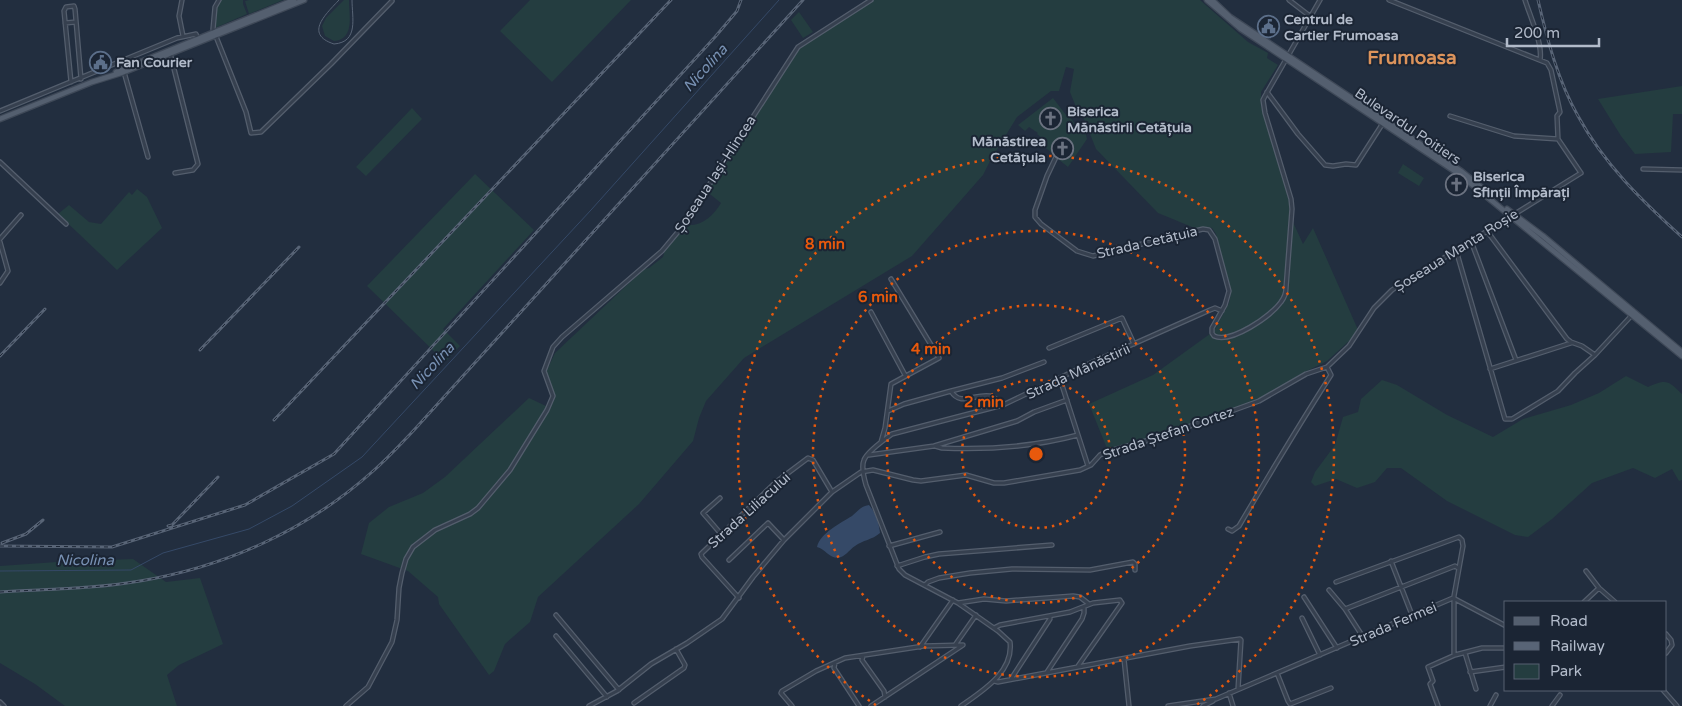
<svg xmlns="http://www.w3.org/2000/svg" width="1682" height="706" font-family="'Varela Round',sans-serif">
  <style>
    .green { fill: #243d40 }
    .water { fill: #354967 }
    .lines { fill: none; stroke-linecap: round; stroke-linejoin: round }
    .stream { stroke: #354967; stroke-width: 1 }
    .minor-casing { stroke: #545e6d; stroke-width: 5.5 }
    .major-casing { stroke: #3f4958; stroke-width: 7 }
    .minor { stroke: #36404f; stroke-width: 3 }
    .major { stroke: #545f6f; stroke-width: 4.5 }
    .tram { stroke: #586476; stroke-width: 1 }
    .rail-casing { stroke: #586476; stroke-width: 3 }
    .rail { stroke: #1b2534; stroke-width: 1; stroke-dasharray: 4; stroke-linecap: butt }
    .ring { fill: none; stroke: #e8590c; stroke-width: 2.5; stroke-dasharray: 2.5 5 }
    .labels { text-anchor: middle; stroke-width: 4; stroke-linejoin: round; paint-order: stroke }
    .poi-label { font-size: 14px; font-weight: bold; fill: #b2bbca; stroke: #1b2534; text-anchor: start }
    .street-label { font-size: 14px; fill: #b2bbca; stroke: #1b2534 }
    .water-label { font-size: 15px; font-style: italic; fill: #7891b3; stroke: #1b2534 }
    .district-label { font-size: 19px; font-weight: bold; fill: #dc935b; stroke: #1b2534 }
    .centre { fill: #e8590c; stroke: #1b2534; stroke-width: 2.5 }
    .ring-label { font-size: 15px; text-anchor: middle; font-weight: bold; fill: #e8590c; stroke: #1b2534; stroke-width: 4; stroke-linejoin: round; paint-order: stroke }
  </style>
  <rect width="100%" height="100%" fill="#222e3f"/>
  <path class="green" d="M221,0H243V4L247,14L215,28L217,4Z
    M249,0H283L249,14L245,1Z
    M344,0H349C349,15 355,39 334,41L325,36L322,26L326,18Z
    M530,0H631L552,82L500,31Z
    M872,0H1200L1248,42L1268,53L1267,58L1278,65L1261,92V105L1289,198L1292,213V220L1303,244L1313,228L1359,332L1327,361L1297,376L1259,402L1108,451L1089,404L1153,375L1214,331L1229,303L1231,292L1216,234L1212,228L1207,227L1197,229L1158,213L1096,149L1084,119L1076,107L1070,92L1074,69L1066,67L1059,91H1051L1017,117L990,161L983,175L912,256L744,358L706,401L699,418L693,441L639,504L538,597L530,622L505,644L494,671L489,675L439,604L438,597L408,571L361,554L369,523L389,507L423,493L445,477L529,398L546,406L555,396L546,372L555,353L644,269L649,268L663,257L665,250L685,225C702,227 713,216 721,203L706,191L799,46Z
    M799,12L813,32L803,38L791,20Z
    M1682,86V114H1673L1671,152L1635,154L1621,136L1598,99Z
    M1053,98L1066,115L1071,110L1074,113L1070,117L1079,129L1084,126L1087,139L1068,167L1058,159L1061,154L1057,152L1055,155L1039,143L1043,139L1037,134L1038,133L1029,127L1025,131L1018,125Z
    M412,108L422,119L366,176L356,167Z
    M1403,164L1424,178L1419,186L1398,173Z
    M475,174L534,230L443,329L460,346L445,362L367,286Z
    M137,189L147,197L162,228L117,270L58,214L69,205L89,222L101,224L129,192L132,195Z
    M1626,376L1648,387C1666,379 1668,380 1682,394V480L1679,481L1672,469L1655,478L1633,468L1592,483L1552,519L1528,537L1515,535L1447,501L1401,468H1387L1375,482L1357,488L1336,479L1315,486L1311,482L1315,472L1335,445L1343,417L1358,412L1361,399L1382,380L1397,385L1447,415L1493,437L1523,419L1571,405L1599,393Z
    M133,559L166,582L200,578L223,644L179,665L167,675L177,706H65L35,684L0,663V566L57,562Z"/>
  <path class="water" d="M869,505C876,513 879,523 880,533C872,540 863,540 855,546C849,550 845,557 838,558C829,558 825,549 817,547C820,533 841,523 852,516C858,511 861,506 869,505Z"/>
  <g class="lines">
    <path class="stream" d="M0,571L131,570L163,553L249,529L292,506L362,457L591,210L779,0"/>
    <defs>
      <path id="minor" d="M182,0L179,16L183,36
        M219,0L215,7L213,29L246,112L251,133L261,132L331,64L392,1
        M1289,0L1311,17
        M1525,0C1530,16 1543,44 1540,60
        M65,23L76,22
        M170,53L198,164L193,170L175,173
        M124,72L148,157
        M71,82L64,11L66,7L74,6L75,9L81,79
        M1267,92L1298,134L1325,165L1333,166L1346,164L1356,165L1383,123
        M0,111L177,38L196,34L198,39
        M1450,116L1514,136L1558,139
        M1056,157L1047,176L1035,210V217L1041,224L1077,251L1093,256L1203,229L1209,230L1215,239L1229,291L1225,305L1212,328V333L1214,336C1231,344 1271,316 1281,302C1284,298 1286,293 1286,288L1292,209L1291,199L1265,113L1263,100L1265,96L1320,0
        M0,162L66,224
        M1643,169L1682,170
        M1487,231L1567,339L1571,342L1582,346L1595,355L1632,315
        M0,239L21,215
        M1471,241L1516,360
        M0,242L8,271L0,283
        M1456,250L1505,419H1512L1558,391L1575,373L1595,355
        M871,312L905,375
        M1049,348L1122,318L1134,344
        M1490,369L1571,343
        M1060,379L1088,466
        M951,391L1002,378L1044,362
        M888,411L904,404L951,391C960,407 976,393 990,396C995,397 999,402 1003,405
        M881,442L885,428L891,384L939,358L891,279
        M935,446L942,448C988,450 1033,447 1078,435
        M869,455L934,446L1017,421L1034,412L1067,400
        M720,498L703,513L721,534
        M1228,529L1232,531L1239,526C1269,475 1299,425 1331,375L1327,367
        M889,546L940,532
        M729,560L768,523L784,540
        M1391,561L1412,615
        M897,566L925,557L939,554L1052,545
        M1586,571L1599,588L1615,602
        M1336,582L1459,537L1462,540L1463,546L1454,596V654L1455,655L1482,648H1506
        M925,585L928,582L939,578L970,573L1012,569L1090,570L1133,562L1135,564V570
        M1329,590L1345,609L1363,637
        M1304,597L1337,648
        M739,598L702,557L701,554L703,552L776,482L808,458L813,460L832,492
        M1584,602L1599,588
        M958,603L984,599L1006,601L1073,596L1080,597L1089,604
        M1345,609L1450,568L1455,566L1458,568
        M556,615L619,690
        M1302,618L1320,655
        M994,628L1000,625L1070,612L1093,603L1120,600L1122,603L1078,666
        M1666,634L1671,640L1672,645L1666,653
        M556,636L607,697
        M955,645L976,615
        M920,647L953,600
        M1465,653L1476,689
        M863,656L862,660L884,691L885,697
        M1124,659L1129,706
        M835,663L834,668L859,706
        M1047,672L1082,619L1084,613V608
        M1470,672L1506,667
        M1277,673L1288,701L1290,704L1331,688
        M1011,679L1050,619V616
        M994,681L998,682L1190,646L1240,639L1241,640L1238,689
        M1663,690L1677,706
        M1229,693L1233,706
        M0,702L4,706
        M634,703L684,668L685,665L676,649
        M346,706L368,687L392,642L397,620L399,588L402,573L406,559L413,547L435,530L470,514L478,508L510,470L547,410L553,396L544,371L553,347L562,337L662,251L682,227L798,47L871,0
        M589,706L617,691L651,664L687,643L722,619L753,577L784,540L832,492L861,472L873,470L913,480L921,481L966,475L994,483H1004L1080,470L1091,465L1100,455L1106,452L1160,437L1259,401L1306,374L1327,367L1349,346L1374,308L1392,290L1581,173L1558,139L1557,116L1560,112L1551,70L1547,63L1389,0
        M792,706L781,693L782,691L816,671L845,658L924,646L963,645L871,706
        M961,706C982,691 1014,672 1010,642L998,631L958,603L905,575L899,569L866,485C864,478 861,467 864,460C867,452 885,439 892,434L1003,405L1095,361L1210,310L1215,308L1222,311
        M1168,706L1216,699L1453,598L1506,626
        M1203,706L1213,701
        M1438,706L1430,684L1433,681L1428,667L1455,655
        M1490,706L1496,695
        M1552,706L1560,695"/>
      <path id="major" d="M1207,0L1241,29L1459,174L1682,356
        M1212,0L1230,17L1461,171L1492,196
        M116,72L294,0
        M0,119L92,82L124,72L304,0
        M1507,209L1543,236L1682,352"/>
    </defs>
    <use href="#minor" class="minor-casing"/>
    <use href="#major" class="major-casing"/>
    <use href="#minor" class="minor"/>
    <use href="#major" class="major"/>
    <path class="tram" d="M339,0C327,13 303,34 334,44C359,42 352,18 352,0"/>
    <defs>
      <path id="rail" d="M1538,0C1547,39 1558,81 1578,116C1604,164 1642,201 1682,237
        M200,350L299,247
        M0,356L45,309
        M274,420L671,0
        M168,526L172,525L218,477
        M2,543L26,534L43,520
        M0,546L112,547L245,505L334,454L715,37L737,11L741,0
        M0,592C47,589 94,589 140,581C225,567 307,530 372,472C387,459 401,444 415,429L803,0"/>
    </defs>
    <use href="#rail" class="rail-casing"/>
    <use href="#rail" class="rail"/>
  </g>
  <g class="ring">
    <circle cx="1036" cy="454" r="74"/>
    <circle cx="1036" cy="454" r="149"/>
    <circle cx="1036" cy="454" r="223"/>
    <path d="M876 705A298 298 0 1 1 1196 705"/>
  </g>
  <defs>
    <symbol id="civic-ring" viewBox="-11 -11 22 22"><circle r="9.5" fill="#1b2534" stroke="#5c6f8a" stroke-width="1.5"/><path d="M-.6-6.5H3V-4.5H.6V-3L4-1V1h2V6H-6V1h2V-1L-.6-3ZM-1.2 2.5V6h2.4V2.5Z" fill="#5c6f8a"/></symbol>
    <symbol id="church-ring" viewBox="-11 -11 22 22"><circle r="9.5" fill="#1b2534" stroke="#6b7280" stroke-width="1.5"/><path d="M-1.2-6h2.4v3.5h3.3v2.4h-3.3V6h-2.4V-.1h-3.3v-2.4h3.3Z" fill="#6b7280"/></symbol>
  </defs>
  <g fill-rule="evenodd">
    <use href="#civic-ring" x="1256" y="14" width="25" height="25"/>
    <use href="#civic-ring" x="88" y="50" width="25" height="25"/>
    <use href="#church-ring" x="1038" y="106" width="25" height="25"/>
    <use href="#church-ring" x="1050" y="136" width="25" height="25"/>
    <use href="#church-ring" x="1444" y="172" width="25" height="25"/>
  </g>
  <g class="labels">
    <g class="poi-label">
      <text x="1284" y="24">Centrul de<tspan x="1284" dy="16">Cartier Frumoasa</tspan></text>
      <text x="116" y="67">Fan Courier</text>
      <text x="1067" y="116">Biserica<tspan x="1067" dy="16">Mănăstirii Cetățuia</tspan></text>
      <text x="1046" y="146" text-anchor="end">Mănăstirea<tspan x="1046" dy="16">Cetățuia</tspan></text>
      <text x="1473" y="181">Biserica<tspan x="1473" dy="16">Sfinții Împărați</tspan></text>
    </g>
    <g class="street-label">
      <text transform="translate(1408 126) rotate(34)" y="5">Bulevardul Poitiers</text>
      <text transform="translate(715 174) rotate(-57)" y="5">Șoseaua Iași-Hlincea</text>
      <text transform="translate(1147 242) rotate(-13)" y="5">Strada Cetățuia</text>
      <text transform="translate(1456 250) rotate(-32)" y="5">Șoseaua Manta Roșie</text>
      <text transform="translate(1078 371) rotate(-25)" y="5">Strada Mânăstirii</text>
      <text transform="translate(1168 433) rotate(-19)" y="5">Strada Ștefan Cortez</text>
      <text transform="translate(749 510) rotate(-42)" y="5">Strada Liliacului</text>
      <text transform="translate(1393 624) rotate(-23)" y="5">Strada Fermei</text>
    </g>
    <g class="water-label">
      <text transform="translate(705 68) rotate(-48)" y="5">Nicolina</text>
      <text transform="translate(432 366) rotate(-47)" y="5">Nicolina</text>
      <text x="85" y="565">Nicolina</text>
    </g>
    <g class="district-label">
      <text x="1412" y="64">Frumoasa</text>
    </g>
  </g>
  <circle cx="1036" cy="454" r="8" class="centre"/>
  <g class="ring-label">
    <text x="825" y="249">8 min</text>
    <text x="878" y="302">6 min</text>
    <text x="931" y="354">4 min</text>
    <text x="984" y="407">2 min</text>
  </g>
  <rect x="1504" y="601" width="162" height="90" fill="#1b2534" stroke="#576170"/>
  <rect x="1514" y="617" width="25" height="8" fill="#545f6f" stroke="#576170"/>
  <text x="1550" y="626" font-size="15" fill="#b2bbca">Road</text>
  <rect x="1514" y="642" width="25" height="8" fill="#586476" stroke="#576170"/>
  <text x="1550" y="651" font-size="15" fill="#b2bbca">Railway</text>
  <rect x="1514" y="664" width="25" height="15" fill="#243d40" stroke="#576170"/>
  <text x="1550" y="676" font-size="15" fill="#b2bbca">Park</text>
  <path d="M1507 38v8h92v-8" fill="none" stroke="#b2bbca" stroke-width="2.5"/>
  <text x="1514" y="38" font-size="15" fill="#b2bbca" stroke="#1b2534" stroke-width="4" paint-order="stroke">200 m</text>
</svg>
